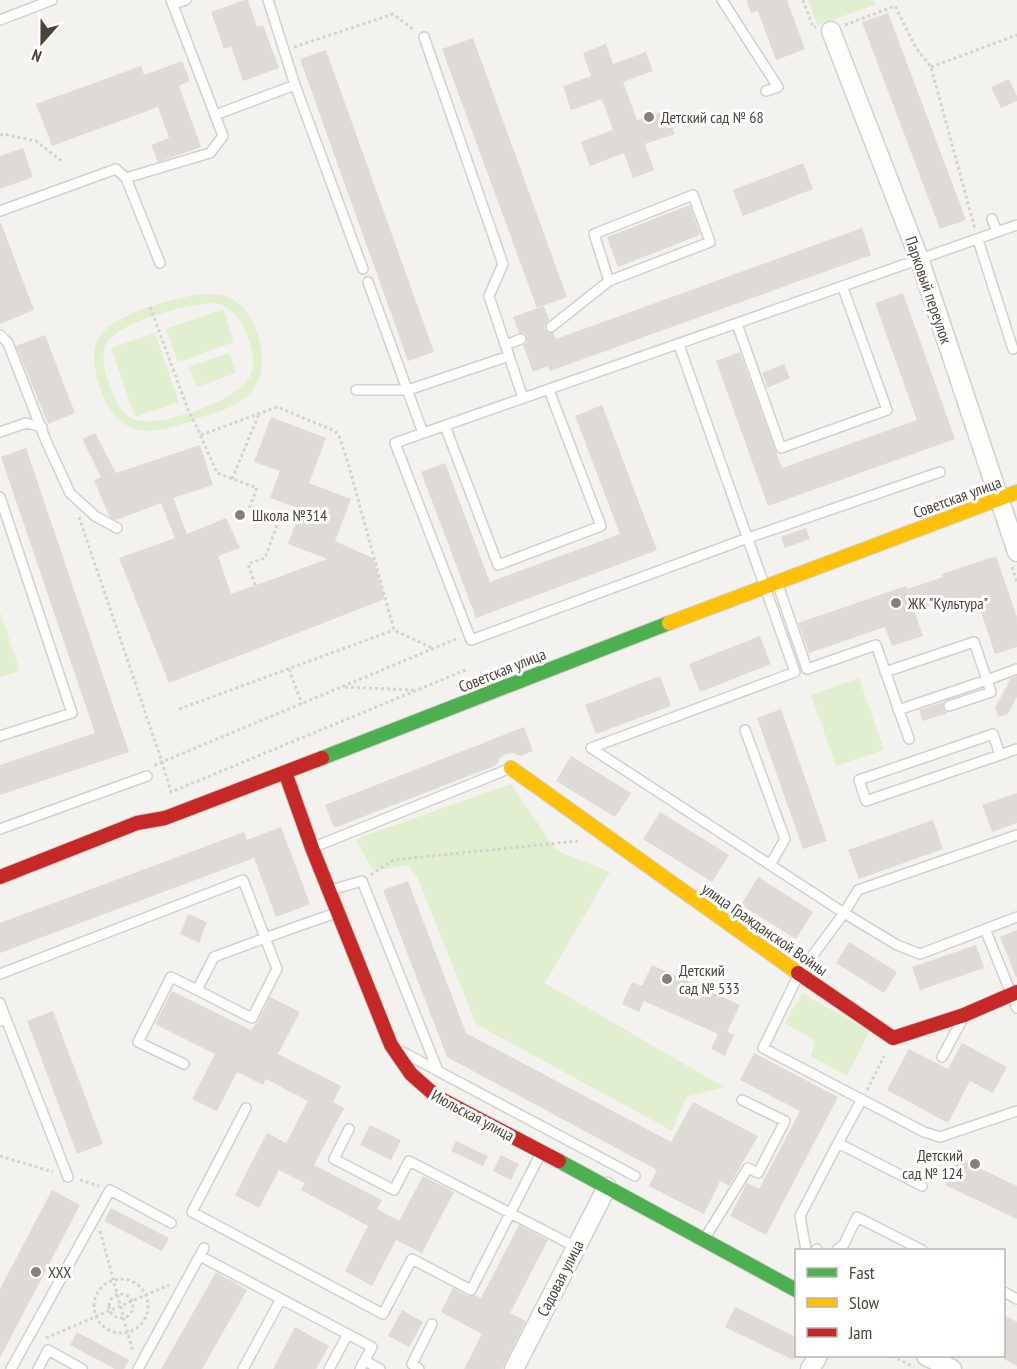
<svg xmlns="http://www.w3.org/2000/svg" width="1017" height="1369" font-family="'PT Sans Narrow',sans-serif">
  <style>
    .green { fill: #e1eecf; fill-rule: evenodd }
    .building { fill: #dedbd6 }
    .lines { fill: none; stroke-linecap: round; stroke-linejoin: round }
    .lane-casing { stroke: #d2d0cb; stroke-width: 12 }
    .street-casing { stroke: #d2d0cb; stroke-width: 21 }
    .fast-casing { stroke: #d3cfc5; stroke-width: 16 }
    .slow-casing { stroke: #d3cfc5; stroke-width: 16 }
    .jam-casing { stroke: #d3cfc5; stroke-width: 16 }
    .path { stroke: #d3d2cc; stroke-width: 3; stroke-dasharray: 3 3; stroke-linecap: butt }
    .lane { stroke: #fdfdfc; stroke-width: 9 }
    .street { stroke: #fdfdfc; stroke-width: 18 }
    .fast { stroke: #4caf50; stroke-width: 14 }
    .slow { stroke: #ffc107; stroke-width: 14 }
    .jam { stroke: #c62828; stroke-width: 14 }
    .poi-dot { fill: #868178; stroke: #fff; stroke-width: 2 }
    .labels { text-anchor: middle; stroke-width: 6; stroke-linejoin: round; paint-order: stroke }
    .poi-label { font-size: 16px; fill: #4b4439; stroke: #fff; text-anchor: start }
    .street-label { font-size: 16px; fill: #4b4439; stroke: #fff }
  </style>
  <rect width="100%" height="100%" fill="#f4f2ee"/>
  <path class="green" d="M808,0H873L875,5L817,25Z
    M199,294C211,294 224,293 234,300C259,316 272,367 253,390C238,408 213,413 193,420C175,427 153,434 135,429C119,424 107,408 102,393C97,380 91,359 96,344C104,315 173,299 199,294ZM214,303C231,307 239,316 246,332C251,345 257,362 250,376C240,400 160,428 136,420C124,417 115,400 111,389C106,378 100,355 106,344C119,321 189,304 214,303Z
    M223,309L234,342L178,362L166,329Z
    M155,333L179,402L135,417L111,348Z
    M229,353L236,373L197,387L189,367Z
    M0,612L20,671L0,677Z
    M859,678L884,750L836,766L811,695Z
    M511,784L556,850L610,872L545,983L724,1087L686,1097L672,1131L476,1024L417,877L407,865L373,871L356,839Z
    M802,993L870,1031L847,1076L811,1056L815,1041L785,1023Z"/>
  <path class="building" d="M244,0H248L257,27L263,25L279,68L243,81L231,46L224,49L211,12Z
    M746,0H787L805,49L776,60L758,11L751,13Z
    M888,13L966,220L940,229L862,22Z
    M473,38L567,297L537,308L442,49Z
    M606,44L613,64L646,52L653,71L623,82L637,120L666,110L675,134L645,144L654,170L633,178L624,153L590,166L581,142L613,130L602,99L571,110L563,86L591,76L583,53Z
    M326,50L434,352L408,361L300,59Z
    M182,61L190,81L179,86L201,147L158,162L151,145L169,138L158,107L52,146L36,104L141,66L144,75Z
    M1009,79L1017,96V101L1001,108L991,87Z
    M23,148L33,177L0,189V156Z
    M803,163L813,189L743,216L733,190Z
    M690,205L700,235L618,267L607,237Z
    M1,223L34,310L0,324V224Z
    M862,228L871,255L550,371L548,366L533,372L523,345L527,343V337L525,333H519L513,317L544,306L549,320L545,324L544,329L548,333H553L556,339Z
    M903,293L955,439L768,506L716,361L740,352L782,468L917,420L875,303Z
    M45,335L75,413L48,424L16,346Z
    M784,364L790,378L767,388L762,373Z
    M602,405L657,550L476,618L421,472L445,463L490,582L620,534L575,416Z
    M271,417L326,438L309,483L351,499L335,541L373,558L385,599L169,683L119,558L175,538L161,503L116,520L109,516L94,480L101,477L82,439L95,433L116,473L200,445L213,485L173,498L187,534L226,518L240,548L218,556L231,594L328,559L288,544L301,509L270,498L280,471L254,462Z
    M26,448L129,752L0,795V765L95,733L1,457Z
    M806,528L810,539L785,548L781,537Z
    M996,556L1017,617V647L995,654L976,597L953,605L950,597L914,610L923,636L892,646L885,627L809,653L798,623L906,586L907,589L943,577L942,574Z
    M760,636L771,664L700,692L689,664Z
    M660,676L671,706L596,734L585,705Z
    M1017,676V697L1008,714L998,717L995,708L1011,678Z
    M944,702L943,709L948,713L923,721L919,710Z
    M781,709L827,841L803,849L757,718Z
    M524,727L533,751L520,756L513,753L505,754L499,759L497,765L334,828L325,805Z
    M571,756L631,793L615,817L556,781Z
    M1017,793V823L992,832L982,805Z
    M660,812L729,855L712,882L643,839Z
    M933,820L943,849L859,879L848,850Z
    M281,827L310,904L276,917L254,858L0,953V923L244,832L247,840Z
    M758,877L813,912L796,939L741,905Z
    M408,881L466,1033L671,1142L693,1102L758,1136L729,1186L720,1181L704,1214L649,1186L657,1170L447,1057L383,890Z
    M188,914L207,922L199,943L180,934Z
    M1017,930V977H1016L1000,937Z
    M849,942L897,972L884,993L836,963Z
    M976,945L984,968L920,990L912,967Z
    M652,965L740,1005L727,1032L734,1035L725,1056L711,1049L718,1034L644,1001L639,1012L622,1004L632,982L642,986Z
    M172,991L251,1030L258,1021L270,997L300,1012L278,1054L341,1086L333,1102L344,1108L314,1165L382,1200L377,1209L399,1221L423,1176L454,1192L422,1253L396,1240L372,1286L345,1271L368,1226L301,1190L305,1183L279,1170L259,1208L235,1195L267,1133L286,1143L308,1101L266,1079L263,1085L237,1072L217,1111L192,1099L215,1054L155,1024Z
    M53,1011L103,1144L77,1154L27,1021Z
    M962,1043L1007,1067L993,1093L970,1081L948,1123L887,1090L909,1049L948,1069Z
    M754,1053L838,1097L766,1235L730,1216L747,1183L759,1189L800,1111L740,1080Z
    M370,1125L401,1140L391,1160L360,1145Z
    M456,1141L488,1156L483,1166L451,1151Z
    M501,1155L519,1164L511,1180L493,1171Z
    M958,1158L1017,1186V1219L945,1185Z
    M52,1190L80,1205L0,1358V1289Z
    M111,1208L169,1238L162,1251L104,1221Z
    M519,1225L548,1240L510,1313L526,1321L502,1369H464L482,1334L441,1312L453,1288L468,1296L475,1295L481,1298Z
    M216,1272L247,1290L202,1369H161Z
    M735,1307L796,1337V1352L793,1360L725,1327Z
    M402,1310L423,1322L409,1347L388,1336Z
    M1004,1315L1017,1322V1366L1004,1359Z
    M295,1327L329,1346L316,1369H273Z
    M77,1332L129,1360L124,1369H115L70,1345Z"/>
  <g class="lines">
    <defs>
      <path id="lane" d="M268,0L295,85
        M722,0L778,87L766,91
        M173,4L186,0
        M0,20L52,0
        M424,37L503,264L489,296L523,398
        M215,115L295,85L363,269
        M0,211L116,169L126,178
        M992,219L997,232
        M978,240L1013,349
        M160,263L126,178L210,153L223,136L171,0
        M368,282L423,433
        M737,324L781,448L887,410L843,288
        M551,327L609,281L710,242L693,195L594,234L609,281
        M0,335L8,343L46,441L70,493L95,516L117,528
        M506,345L521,339
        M679,345L795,672L591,748L844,913L897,945L920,954L1017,917
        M356,390H408L509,356
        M445,426L498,565L601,526L549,390
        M0,432L26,423L42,427
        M940,472L748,538L471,640L395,443L1017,225
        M0,497L72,713L0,736
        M778,585L807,669L876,645L909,739
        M885,672L974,642L987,680L898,710
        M949,706L991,692L987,680L1017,669
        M745,730L785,839L770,865
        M1000,755L993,734L859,780L866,801L1000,755L1017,749
        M0,829L147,776
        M1017,835L858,890L844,913L799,974L763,1048L924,1132L940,1137L1017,1111
        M314,847L511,768
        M331,890L362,881L438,1071L635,1176
        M985,929L1017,1008
        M0,974L243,880L277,969L252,1018L197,990L214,957C254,942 295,927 336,913
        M0,1003L6,1019L0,1021
        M6,1019L68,1177
        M403,1052L438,1071
        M942,1057L961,1022
        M184,1064L138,1042L171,977L197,990
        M246,1108L192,1212L383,1314L412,1259L471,1290L541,1153
        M349,1129L334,1159L394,1190L409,1161L576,1247
        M838,1143L862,1099
        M705,1238L748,1168L758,1173L785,1121L742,1100
        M806,1250L800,1216L838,1143L922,1186
        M816,1250L817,1249
        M837,1250L844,1244L857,1217L922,1250
        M200,1256L372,1347L360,1369
        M1004,1292L1017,1299
        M365,1361L380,1369
        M11,1369L110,1190L171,1223
        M38,1369L48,1350L82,1369
        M138,1369L204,1248
        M243,1369L281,1299
        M329,1369L348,1334
        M419,1369L412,1364L432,1324"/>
      <path id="street" d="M831,31L920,261L1017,552
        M926,1356L952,1369
        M514,1369L607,1187
        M810,1369L818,1356"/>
      <path id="fast" d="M322,758L669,623
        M559,1161L796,1290"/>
      <path id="slow" d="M669,623L1017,492
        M511,768L798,973"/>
      <path id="jam" d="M285,772L312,848L391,1045L411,1074L437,1097L559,1161
        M0,877L137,823L165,818L322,758
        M798,973L893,1038L964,1015L1017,992"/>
    </defs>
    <use href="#lane" class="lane-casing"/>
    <use href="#street" class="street-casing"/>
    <use href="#fast" class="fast-casing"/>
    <use href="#slow" class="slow-casing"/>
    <use href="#jam" class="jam-casing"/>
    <path class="path" d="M803,0L813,27H816
      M845,25L895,6L916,48L931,67L975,229
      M294,47L393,14L414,30
      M931,67L1017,35
      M0,135L3,134L36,141L63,162
      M150,307L189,412L197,427L217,473L257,488L249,509L279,520L265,558L248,564L255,585
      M201,435L277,407L335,431L339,436L348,463L394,630L432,648
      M232,479L259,414
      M79,517L162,762L152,766
      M1012,567L1017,582
      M456,639L162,762L171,792L468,669
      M289,669L302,704
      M345,687L413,690
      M179,709L394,630
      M371,875L393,860L578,841
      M867,1090L884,1056
      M0,1156L53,1172
      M80,1180L99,1186
      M100,1231L133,1352
      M94 1306a27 27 0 1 1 54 0a27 27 0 1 1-54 0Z
      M109 1306a12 12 0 1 1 24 0a12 12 0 1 1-24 0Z
      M46,1338L169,1285
      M892,1356L914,1367"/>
    <use href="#lane" class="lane"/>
    <use href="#street" class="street"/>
    <use href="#fast" class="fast"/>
    <use href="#slow" class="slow"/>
    <use href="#jam" class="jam"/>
  </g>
  <g class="poi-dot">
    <circle cx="649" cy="117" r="6"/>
    <circle cx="240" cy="515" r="6"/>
    <circle cx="896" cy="603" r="6"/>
    <circle cx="667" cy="979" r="6"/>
    <circle cx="975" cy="1164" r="6"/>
    <circle cx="36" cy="1272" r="6"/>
  </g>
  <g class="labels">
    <g class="poi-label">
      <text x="661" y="123">Детский сад № 68</text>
      <text x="252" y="521">Школа №314</text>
      <text x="908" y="609">ЖК "Культура"</text>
      <text x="679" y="976">Детский<tspan x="679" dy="18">сад № 533</tspan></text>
      <text x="963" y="1161" text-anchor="end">Детский<tspan x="963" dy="18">сад № 124</tspan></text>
      <text x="48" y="1278">XXX</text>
    </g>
    <g class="street-label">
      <text transform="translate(929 290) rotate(71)" y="6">Парковый переулок</text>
      <text transform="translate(957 497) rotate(-20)" y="6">Советская улица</text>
      <text transform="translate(502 670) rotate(-22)" y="6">Советская улица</text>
      <text transform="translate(765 929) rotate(35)" y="6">улица Гражданской Войны</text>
      <text transform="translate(473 1115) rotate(28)" y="6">Июльская улица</text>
      <text transform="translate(560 1278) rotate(-63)" y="6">Садовая улица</text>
    </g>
  </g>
  <rect x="795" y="1249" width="210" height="108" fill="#ffffff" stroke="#b7b4b0" stroke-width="1.5"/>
  <rect x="807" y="1268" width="30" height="9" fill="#4caf50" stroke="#b7b4b0" stroke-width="1.5"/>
  <text x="849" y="1279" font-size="18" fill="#4b4439">Fast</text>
  <rect x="807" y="1298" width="30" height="9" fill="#ffc107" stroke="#b7b4b0" stroke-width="1.5"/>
  <text x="849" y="1309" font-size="18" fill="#4b4439">Slow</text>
  <rect x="807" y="1328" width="30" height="9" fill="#c62828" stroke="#b7b4b0" stroke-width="1.5"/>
  <text x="849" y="1339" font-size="18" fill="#4b4439">Jam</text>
  <g transform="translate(42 42) rotate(201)" stroke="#ffffff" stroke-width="4.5" paint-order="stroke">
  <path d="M0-4.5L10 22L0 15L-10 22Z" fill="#4b4439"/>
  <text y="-9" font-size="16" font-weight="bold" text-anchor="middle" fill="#4b4439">N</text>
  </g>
</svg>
